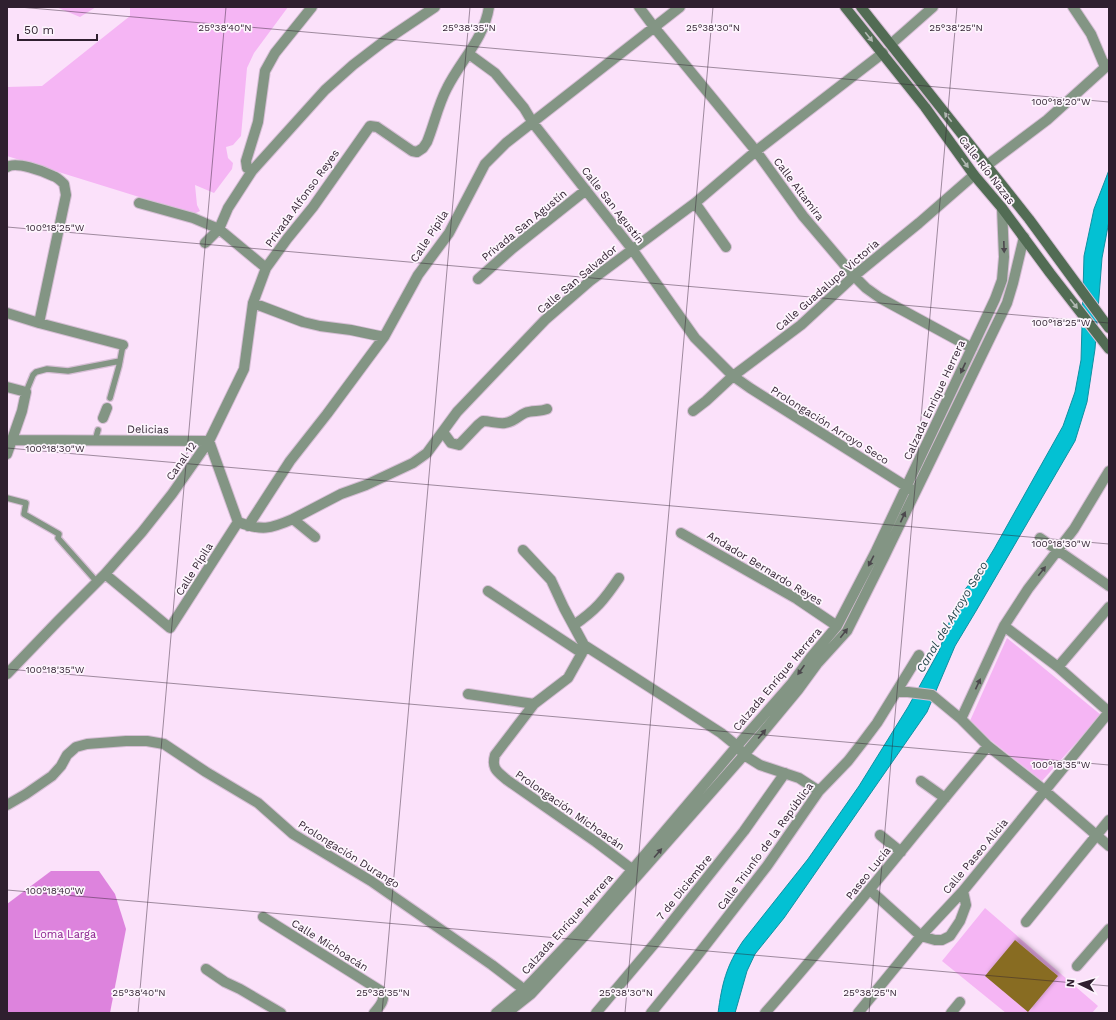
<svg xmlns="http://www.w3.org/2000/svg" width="1116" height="1020" font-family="'Work Sans',sans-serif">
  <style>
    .green { fill: #f5b5f4 }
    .forest { fill: #dd83dd }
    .water { fill: #03c1d3; stroke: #1090a2 }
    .building { fill: #886c24; filter: url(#shadow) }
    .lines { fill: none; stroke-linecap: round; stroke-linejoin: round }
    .lane-casing { stroke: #d6bed5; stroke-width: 8 }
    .street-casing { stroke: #d6bed5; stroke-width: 12 }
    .secondary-casing { stroke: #d6bed5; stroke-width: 12 }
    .lane { stroke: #839584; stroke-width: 5.5 }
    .street { stroke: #839584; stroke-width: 10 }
    .secondary { stroke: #526c54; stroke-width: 10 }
    .oneway { fill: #b0b7b1 }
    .oneway2 { fill: #4c484d }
    .ticks { fill: none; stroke: #2f1f2f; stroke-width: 1; stroke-opacity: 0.45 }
    .labels { text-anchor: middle; stroke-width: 3.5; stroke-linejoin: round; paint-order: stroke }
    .street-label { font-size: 11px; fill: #2f1f2f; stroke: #fdf5fd }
    .park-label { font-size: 11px; fill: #8a1d8d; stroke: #fdf5fd }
    .water-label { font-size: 12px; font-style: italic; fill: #28474c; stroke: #fdf5fd }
    .ticks-label { font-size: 10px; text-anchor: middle; fill: #2f1f2f; stroke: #fdf5fd; stroke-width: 3.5; stroke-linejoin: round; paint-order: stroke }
  </style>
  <defs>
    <filter id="shadow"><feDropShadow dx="3.5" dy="-3.5" stdDeviation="2" flood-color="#0004"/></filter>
  </defs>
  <rect width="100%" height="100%" fill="#fbe1fa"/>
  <path class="green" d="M56,7H96L80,17Z
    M130,7H288L254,53L247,68L241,136L233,145L226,147L228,158L233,163L232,169L214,193L195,185L197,205L200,211L194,214L7,156V87L42,86L130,16Z
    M1007,638L1101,715L1042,781L969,723Z
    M985,908L1098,1006L1092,1013H1006L942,961Z"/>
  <path class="forest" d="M51,871H99L115,894L126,929L110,1013H7V904Z"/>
  <path class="water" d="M1109,170V221L1102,258L1095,349L1087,402L1075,441L976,611L955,646L927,712L784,918L755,954L747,971L735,1013H718C722,984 726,966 743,941L808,859L859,786L908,707L939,651L950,620L966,588L980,572L994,549L1063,426L1075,392L1081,360L1084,256L1094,209Z"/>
  <path class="building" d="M1015,940L1058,976L1028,1012L985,976Z"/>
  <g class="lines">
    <defs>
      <path id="lane" d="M26,392L33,375L36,372L47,369L68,371L120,361
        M110,398L119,366L123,345
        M95,441L98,430
        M7,498L26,503L24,514L59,534L58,538L97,582"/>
      <path id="street" d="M639,7L654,27L756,151L803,216L854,276L866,288L880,298L972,348
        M1073,7L1091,34L1105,67
        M891,44L933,7
        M469,54L495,73L524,108L533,123L632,249L695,338L733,376L750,388L912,490
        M986,166L1047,120L1109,64
        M7,167C16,161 43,171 53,176C57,177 61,181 64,184L66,195L39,323
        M252,171L247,168L246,161L258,122L265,71L275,53L312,7
        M695,203L726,247
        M205,243L219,229L228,208L252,171L325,90L353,65L383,42L435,7
        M266,268L287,239L313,207L370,126L377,127L412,151L417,152L423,148L427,142C434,125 438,105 447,88C461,60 484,39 489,7
        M478,279L513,248L586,190
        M253,303L303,322L320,326L351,330L384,337
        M7,313L39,323L123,345
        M7,387L26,392L22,411L7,454
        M693,411L706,401L733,376L801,325L854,276L919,223L974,175
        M103,418L107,408
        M443,432L451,443L459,445L478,425L483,421C490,421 498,424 505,423C514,422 518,416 525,413C532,410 540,412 547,409
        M13,440L209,441L238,522C262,531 270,529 293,519L315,537
        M293,519L341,494L366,485L413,463L427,453L457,412L545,320L590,281L695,203L756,151L883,53
        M248,526L290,461L327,414L384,337L418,275L449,233L485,164L506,143L680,7
        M681,533L797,599L837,626
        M1040,538L1109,586
        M523,550L551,580L564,608L584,645L721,733L737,746L744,755L760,765L799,778L819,791
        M105,574L170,628L238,522
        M488,591L582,653
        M574,625C596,610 604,600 619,578
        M1004,626L1058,667L1109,712
        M584,645L582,653L568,678L534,704L495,755C491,769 498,772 507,780L596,842L637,873
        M1058,667L1109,607
        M7,674L58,621L105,574L142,532L172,494L209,441L244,369L253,303L266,268L219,229L193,218L139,203
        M897,692H908L932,695L961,719L988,746L1044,790L1109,846
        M468,694L534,704
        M961,719L1004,626L1028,589L1074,529L1109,471
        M921,781L945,798
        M7,805L26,794L52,776L61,766L67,755L76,747L87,744L126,741H147L164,744L206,772L258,803L293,834L371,881L492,965L530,994
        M880,835L901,852
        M870,890L921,936L935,940H942L950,936L960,921L966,905L963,891
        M263,917L381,991C387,999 379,1007 374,1013
        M1026,922L1109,820
        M1077,966L1109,929
        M206,969L225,982L240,989L281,1013
        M496,1013L525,989L582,929L737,746L792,683L811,657L837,626L876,551L995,299L1002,280L1004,257L1002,208
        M507,1013L531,994L587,933L744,755L798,690L817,664L847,631L884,557L1007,303L1013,283L1024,237
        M596,1013L655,943L744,831L785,773
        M651,1013L694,960L767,866L819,791L848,761L862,743L877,723L919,655
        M765,1013C842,926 913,835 988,746
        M858,1013L921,936L963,891L1109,712
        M951,1013L960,1002"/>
      <path id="secondary" d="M845,7L925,107L974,175L1002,208L1050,273L1109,349
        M861,7L1029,219L1109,328"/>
    </defs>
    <use href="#lane" class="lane-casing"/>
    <use href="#street" class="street-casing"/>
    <use href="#secondary" class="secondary-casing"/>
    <use href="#lane" class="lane"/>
    <use href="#street" class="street"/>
    <use href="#secondary" class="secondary"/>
  </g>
  <defs><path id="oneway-solid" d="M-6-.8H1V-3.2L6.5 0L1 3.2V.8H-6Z"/></defs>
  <g class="oneway">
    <use href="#oneway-solid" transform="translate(869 37) rotate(51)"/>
    <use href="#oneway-solid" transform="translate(948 117) rotate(-128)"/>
    <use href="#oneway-solid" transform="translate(965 163) rotate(54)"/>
    <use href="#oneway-solid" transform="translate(1074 304) rotate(52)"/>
  </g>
  <g class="oneway2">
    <use href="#oneway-solid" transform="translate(1004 247) rotate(88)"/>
    <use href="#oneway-solid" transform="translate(963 368) rotate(115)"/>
    <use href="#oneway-solid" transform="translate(903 517) rotate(-65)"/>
    <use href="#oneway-solid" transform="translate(871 561) rotate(118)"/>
    <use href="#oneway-solid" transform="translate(1042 571) rotate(-52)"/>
    <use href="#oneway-solid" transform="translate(844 633) rotate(-52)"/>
    <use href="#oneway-solid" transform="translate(801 670) rotate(125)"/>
    <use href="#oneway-solid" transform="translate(978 684) rotate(-65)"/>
    <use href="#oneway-solid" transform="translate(762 734) rotate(-50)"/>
    <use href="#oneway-solid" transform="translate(658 853) rotate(-49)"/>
  </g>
  <path class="ticks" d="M19,7L1109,102M7,227L1109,323M7,448L1109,544M7,669L1109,765M7,890L1109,986M138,1013L226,7M382,1013L470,7M625,1013L713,7M869,1013L957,7"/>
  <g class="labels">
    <g class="street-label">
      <text transform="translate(987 170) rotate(52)" y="4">Calle Río Nazas</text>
      <text transform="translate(799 189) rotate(53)" y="4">Calle Altamira</text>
      <text transform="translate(302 198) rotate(-54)" y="4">Privada Alfonso Reyes</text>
      <text transform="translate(613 205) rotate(52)" y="4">Calle San Agustín</text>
      <text transform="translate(524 225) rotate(-39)" y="4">Privada San Agustín</text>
      <text transform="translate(429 236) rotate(-57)" y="4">Calle Pípila</text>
      <text transform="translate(577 279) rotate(-40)" y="4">Calle San Salvador</text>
      <text transform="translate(827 285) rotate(-41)" y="4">Calle Guadalupe Victoria</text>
      <text transform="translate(934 400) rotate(-65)" y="4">Calzada Enrique Herrera</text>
      <text transform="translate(830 425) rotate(32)" y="4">Prolongación Arroyo Seco</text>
      <text transform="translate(148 429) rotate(1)" y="4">Delicias</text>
      <text transform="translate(181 461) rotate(-55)" y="4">Canal 12</text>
      <text transform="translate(765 568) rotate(31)" y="4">Andador Bernardo Reyes</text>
      <text transform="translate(194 569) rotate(-58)" y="4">Calle Pípila</text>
      <text transform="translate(777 679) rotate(-50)" y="4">Calzada Enrique Herrera</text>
      <text transform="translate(570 810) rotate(35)" y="4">Prolongación Michoacán</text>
      <text transform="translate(765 846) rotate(-54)" y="4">Calle Triunfo de la República</text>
      <text transform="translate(349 854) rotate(32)" y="4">Prolongación Durango</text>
      <text transform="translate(975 856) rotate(-50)" y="4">Calle Paseo Alicia</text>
      <text transform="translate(868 873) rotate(-51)" y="4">Paseo Lucía</text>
      <text transform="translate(684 887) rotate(-51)" y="4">7 de Diciembre</text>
      <text transform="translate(567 924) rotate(-48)" y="4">Calzada Enrique Herrera</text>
      <text transform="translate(330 945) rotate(32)" y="4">Calle Michoacán</text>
    </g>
    <g class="park-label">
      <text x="65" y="938">Loma Larga</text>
    </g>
    <g class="water-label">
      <text transform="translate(952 617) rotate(-59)" y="4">Canal del Arroyo Seco</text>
    </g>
  </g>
  <g class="ticks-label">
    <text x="225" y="31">25°38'40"N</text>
    <text x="469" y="31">25°38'35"N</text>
    <text x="713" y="31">25°38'30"N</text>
    <text x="956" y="31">25°38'25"N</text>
    <text x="1061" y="105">100°18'20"W</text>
    <text x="55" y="231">100°18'25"W</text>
    <text x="1061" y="326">100°18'25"W</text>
    <text x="55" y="452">100°18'30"W</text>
    <text x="1061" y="547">100°18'30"W</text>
    <text x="55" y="673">100°18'35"W</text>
    <text x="1061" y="768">100°18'35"W</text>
    <text x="55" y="894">100°18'40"W</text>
    <text x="139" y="996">25°38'40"N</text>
    <text x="383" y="996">25°38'35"N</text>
    <text x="626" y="996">25°38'30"N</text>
    <text x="870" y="996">25°38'25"N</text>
  </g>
  <rect width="1116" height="1020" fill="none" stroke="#2f1f2f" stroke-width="16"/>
  <g transform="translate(1080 984) rotate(275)" stroke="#fdf5fd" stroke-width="3" paint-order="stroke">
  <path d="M0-3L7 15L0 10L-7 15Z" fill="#2f1f2f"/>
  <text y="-6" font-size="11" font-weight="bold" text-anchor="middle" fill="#2f1f2f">N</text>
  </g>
  <path d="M18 34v6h79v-6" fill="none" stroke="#2f1f2f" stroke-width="2"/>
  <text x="24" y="34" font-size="12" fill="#2f1f2f" stroke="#fdf5fd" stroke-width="3" paint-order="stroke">50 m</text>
</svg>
